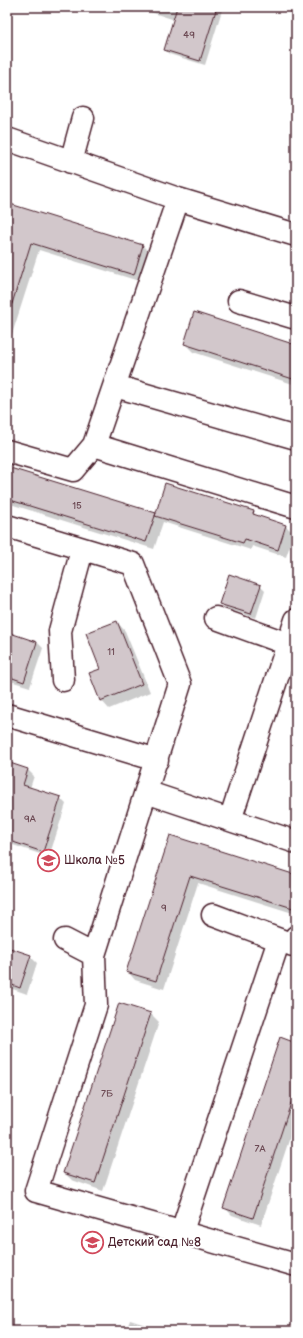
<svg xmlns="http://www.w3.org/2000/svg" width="303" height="1338" font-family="'Balsamiq Sans',sans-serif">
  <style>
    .shadow { fill: #0003 }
    .building { fill: #d2c7cb; stroke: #4a1f2b }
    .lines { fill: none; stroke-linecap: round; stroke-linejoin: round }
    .minor-casing { stroke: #4a1f2b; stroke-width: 25 }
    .minor { stroke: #fff; stroke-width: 22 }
    .labels { text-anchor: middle; stroke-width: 4; stroke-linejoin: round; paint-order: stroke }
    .number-label { font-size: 10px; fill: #6c4953 }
    .poi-label { font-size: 12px; fill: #4a1f2b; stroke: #fff; text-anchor: start }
  </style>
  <rect width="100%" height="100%" fill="#fff"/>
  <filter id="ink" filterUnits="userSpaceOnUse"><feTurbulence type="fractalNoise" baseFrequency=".025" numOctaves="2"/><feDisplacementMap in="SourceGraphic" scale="8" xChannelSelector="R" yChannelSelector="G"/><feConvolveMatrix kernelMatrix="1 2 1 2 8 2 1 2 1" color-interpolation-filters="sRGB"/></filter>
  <g filter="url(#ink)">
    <path class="shadow" d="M135,7H223L205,65L169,54L165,50L175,20Z
      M10,205L143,246L151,254L142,282L39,250L7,350V215Z
      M185,344L296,346V385L193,352Z
      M7,468L155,514L253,512L258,517L286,526L294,534L286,557L252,546L251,550L163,522L154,549L7,503Z
      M230,575L261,586L265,590L256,618L225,608L221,603Z
      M117,622L125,631L150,692L109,709L101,700V670Z
      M7,633L37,642L43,648L30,687L7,680Z
      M7,763L28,770L34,776L30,788L60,798L66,804L49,857L7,843Z
      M171,836L296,876V914L198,883L164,989L135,980L128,972Z
      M7,948L30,956L37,963L27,994L7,987Z
      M120,1004L151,1014L159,1022L103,1191L72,1180L64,1173Z
      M296,1044V1119L261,1225L232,1215L225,1208Z
      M130,1320L165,1331H126Z
      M54,1325L73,1331H52Z"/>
    <path class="building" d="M177,7H217L200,61L164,50Z
      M7,203L143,245L134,275L31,243L11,307L7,306Z
      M194,312L296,345V380L184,344Z
      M7,467L156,513L146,542L7,499Z
      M165,483L254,511L253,514L286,525L278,550L245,539L243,543L155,516Z
      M229,574L261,585L251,614L219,604Z
      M117,621L142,684L100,701L89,673L100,669L86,633Z
      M7,632L37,642L24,682L7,676Z
      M7,762L28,769L23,785L61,797L43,852L7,840Z
      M170,835L296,875V909L190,876L156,981L126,972Z
      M7,947L31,955L20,988L7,983Z
      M119,1003L151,1013L95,1183L63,1173Z
      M280,1037L296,1043V1088L253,1218L223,1208Z"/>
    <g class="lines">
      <defs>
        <path id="minor" d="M7,139L178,199L296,235
          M71,162L83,118
          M178,199L94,445L296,507
          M239,301L296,318
          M115,386L296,438
          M7,451L73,470L94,445
          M7,526L133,564L180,684L94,955L96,1005L36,1191L296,1265
          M216,618L288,644
          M63,680L60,631L82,550
          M7,715L157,760
          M146,792L296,842
          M230,820L296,620
          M213,915L293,945L296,937
          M65,940L94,955
          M181,1234L279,940"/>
      </defs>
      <use href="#minor" class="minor-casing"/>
      <use href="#minor" class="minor"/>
    </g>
  </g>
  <defs>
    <symbol id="school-ring" viewBox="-11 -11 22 22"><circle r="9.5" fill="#fff" stroke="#d1495b" stroke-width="1.5"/><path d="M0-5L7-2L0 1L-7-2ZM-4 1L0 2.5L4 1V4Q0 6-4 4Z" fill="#d1495b"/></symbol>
  </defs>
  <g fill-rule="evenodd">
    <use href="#school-ring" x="36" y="848" width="25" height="25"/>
    <use href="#school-ring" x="80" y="1230" width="25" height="25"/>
  </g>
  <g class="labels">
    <g class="number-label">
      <text x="189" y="38">49</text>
      <text x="77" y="509">15</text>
      <text x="111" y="655">11</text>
      <text x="30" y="822">9А</text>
      <text x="164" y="911">9</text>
      <text x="107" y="1097">7Б</text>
      <text x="260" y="1152">7А</text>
    </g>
    <g class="poi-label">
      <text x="64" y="864">Школа №5</text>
      <text x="108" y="1246">Детский сад №8</text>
    </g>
  </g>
  <rect width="303" height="1338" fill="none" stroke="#fff" stroke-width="24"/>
  <rect x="12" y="12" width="279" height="1314" fill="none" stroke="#4a1f2b" stroke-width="1.5" filter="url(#ink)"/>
</svg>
